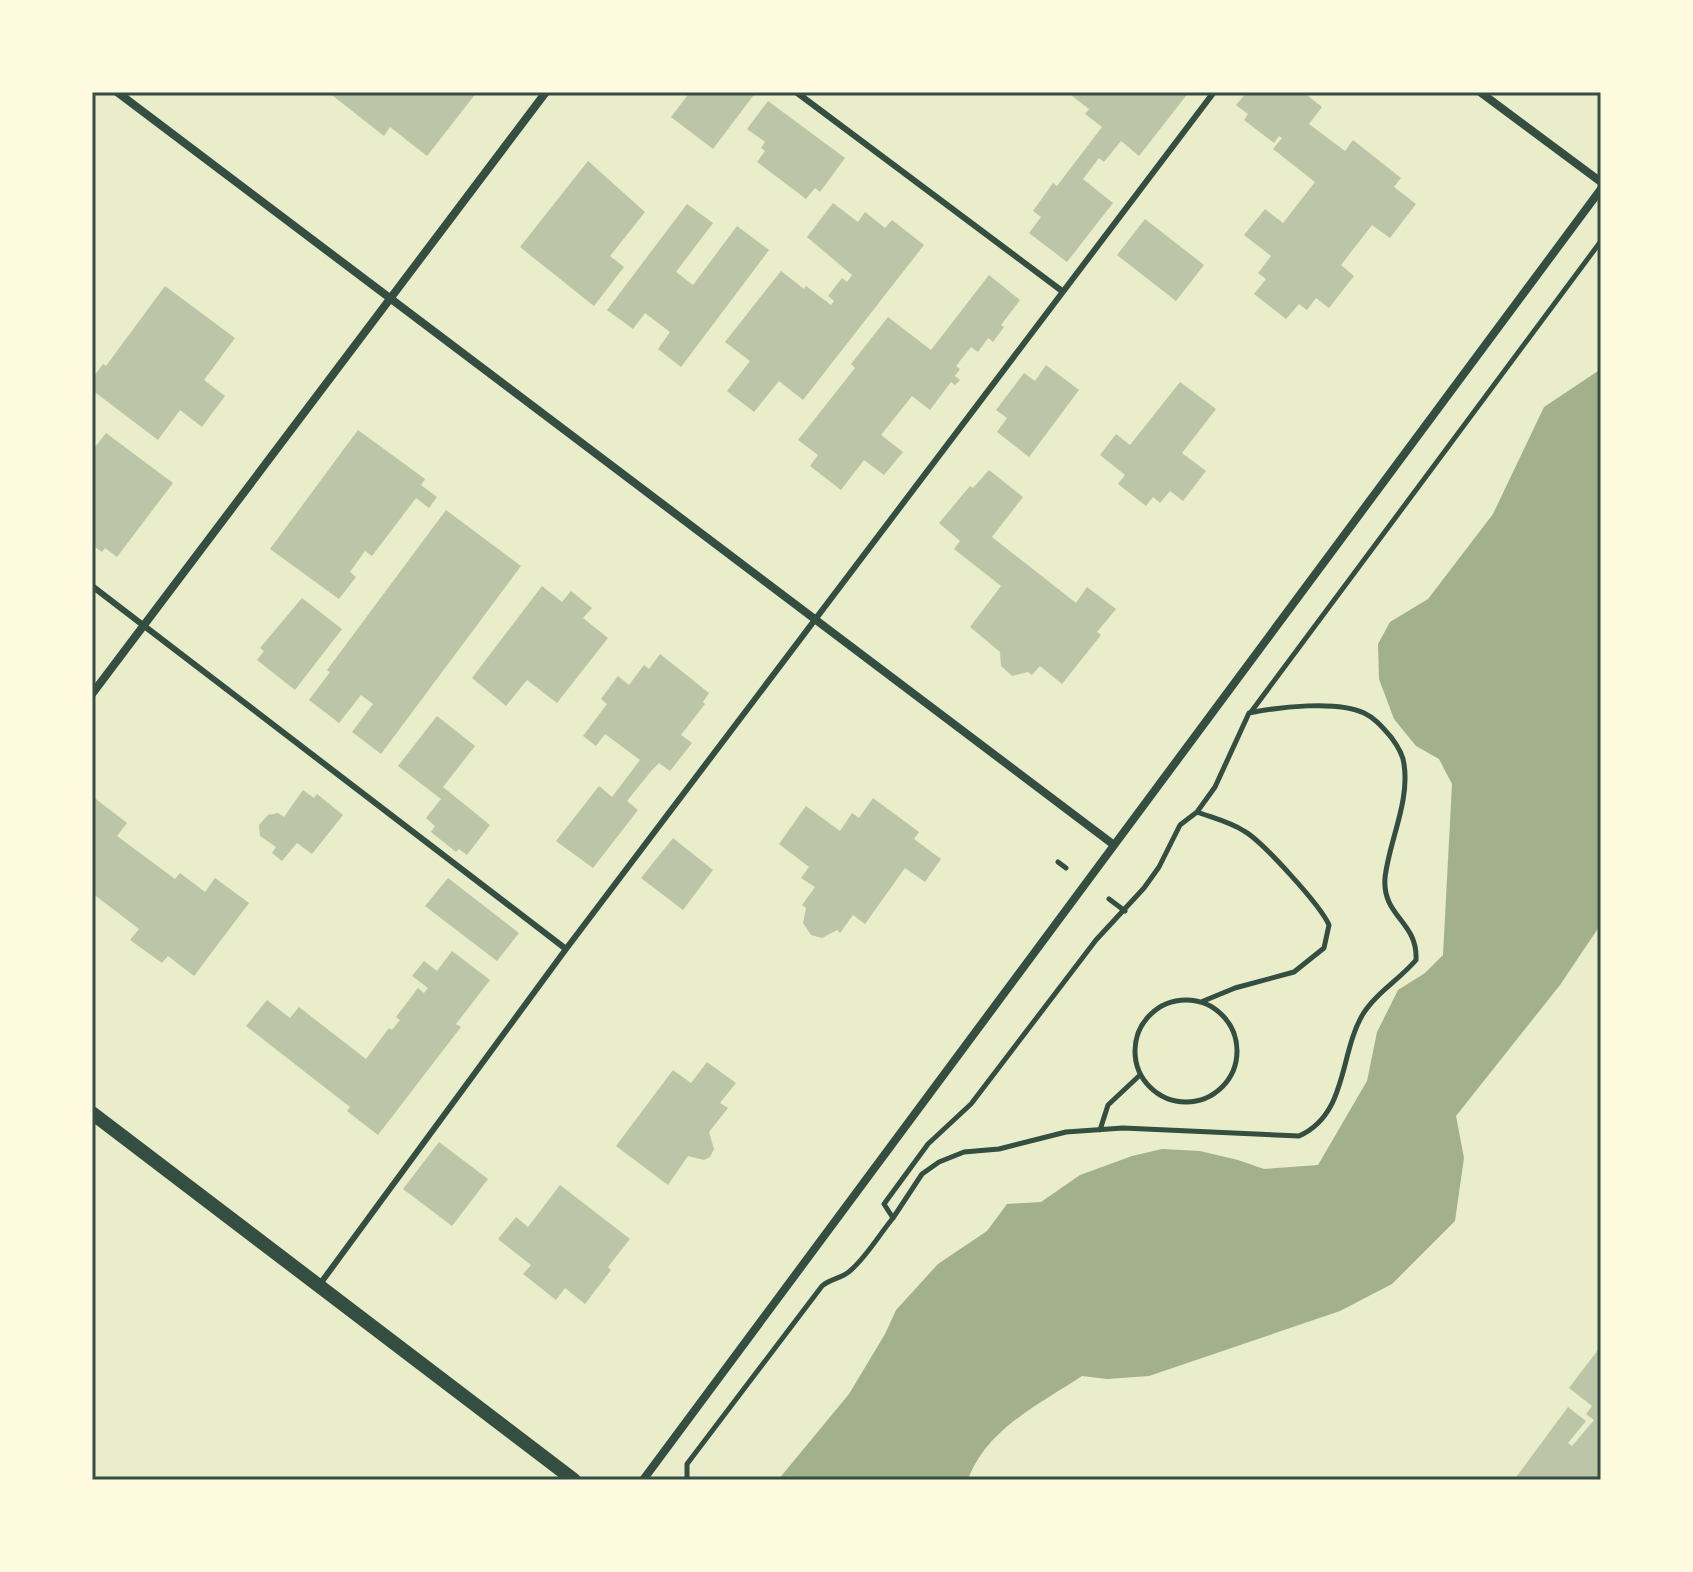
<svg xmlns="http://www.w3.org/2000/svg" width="1693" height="1572" font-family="'Noto Sans',sans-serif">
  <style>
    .water { fill: #a3b18a }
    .building { fill: #bcc5a7 }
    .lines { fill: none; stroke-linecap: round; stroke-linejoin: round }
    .path { stroke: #344e41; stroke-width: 5 }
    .service { stroke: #344e41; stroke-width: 6 }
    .minor { stroke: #344e41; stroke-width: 8 }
    .tertiary { stroke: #344e41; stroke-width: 14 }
    .neatline { fill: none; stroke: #344e41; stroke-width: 3 }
  </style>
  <rect width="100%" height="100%" fill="#e9edc9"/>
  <path class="water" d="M1601,369V924L1560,985L1456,1116L1464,1158L1455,1221L1392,1284L1340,1311L1149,1376L1107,1379L1082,1376C1040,1404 986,1429 968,1480H778L849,1394L885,1334L896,1310L938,1264L987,1231L1007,1204L1041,1202L1080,1175L1132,1156L1162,1149L1200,1151L1238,1160L1264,1169L1318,1165L1367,1081L1377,1032L1398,990L1425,973L1443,955L1452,784L1439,759L1416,746L1394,719L1379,679L1378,644L1390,622L1428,599L1493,514L1544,407Z"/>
  <path class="building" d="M328,92H477L427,156L390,127L384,136Z
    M690,92H756L713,149L671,117Z
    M1067,92H1189L1139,156L1121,141L1104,162L1099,158L1083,179L1113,203L1067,262L1029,233L1041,217L1033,211L1053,183L1057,186L1102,127L1085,114L1089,109Z
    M1247,92H1303L1322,107L1309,124L1345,151L1353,140L1401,178L1394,187L1416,204L1390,238L1372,225L1341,265L1354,276L1329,308L1316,298L1307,310L1299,304L1286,319L1254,294L1266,279L1258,273L1271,256L1244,235L1265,209L1283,223L1315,182L1273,149L1282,138L1279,136L1274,143L1244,120L1248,114L1236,105Z
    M768,101L845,158L820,192L815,188L806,199L757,162L765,151L761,148L765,142L747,129Z
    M588,161L645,212L610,256L624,267L594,306L520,247Z
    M833,203L858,222L865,212L885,228L892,220L924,245L803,400L779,381L754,412L727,391L750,361L725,342L781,271L804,289L806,286L831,305L834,301L828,296L842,278L847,282L852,275L807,237Z
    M687,204L713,223L676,272L693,285L737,226L769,250L681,367L658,349L670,332L645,313L633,329L607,310Z
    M1145,219L1204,265L1176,301L1117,255Z
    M989,275L1020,300L1001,325L1004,327L993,342L988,338L978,352L971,347L956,366L960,369L955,376L960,380L955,385L951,382L930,410L912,396L881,435L903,452L884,475L864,460L841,490L810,466L818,455L798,440L855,368L851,364L888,317L931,350Z
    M165,286L235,338L204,380L225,396L202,427L180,410L158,440L92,390V379L103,364L106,366Z
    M1046,365L1079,390L1029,457L997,432L1007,418L996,410L1024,373L1035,381Z
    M1180,382L1216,409L1182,453L1206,471L1183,501L1170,491L1160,503L1153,497L1146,506L1118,484L1125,475L1100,455L1116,434L1130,445Z
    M358,430L425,479L421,485L437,497L429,508L416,498L372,556L365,551L350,572L356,577L339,599L270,549Z
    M106,433L173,483L117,557L105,548L102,552L92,545V451Z
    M989,470L1023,497L992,537L1076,603L1087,587L1116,609L1097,632L1101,635L1062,684L1040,666L1032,675L1028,672L1012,676L1001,666L1000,652L970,627L1001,586L954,549L960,541L939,523L970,486L973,488Z
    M446,510L521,566L381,754L352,732L373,704L361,695L339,723L309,700L330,672L327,670Z
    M542,586L562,602L571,591L592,608L583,618L608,638L557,703L527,680L506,706L472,678Z
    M302,598L342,629L295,690L257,660L264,651L260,648Z
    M660,654L709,693L703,702L705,704L681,735L692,743L670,771L659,763L652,770L627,801L638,810L593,868L556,841L599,786L612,797L640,760L605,734L596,746L583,736L607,704L601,699L618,676L629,685L644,665L649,669Z
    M437,716L475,746L443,787L490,825L467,855L459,849L456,852L431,832L435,826L426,818L441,799L398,766Z
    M303,790L314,798L317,794L343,815L312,854L297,843L282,861L272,853L276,847L260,836L259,825L268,815L278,813L284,817Z
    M92,796L127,823L117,836L175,879L180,873L205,892L215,878L249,903L194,976L168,956L162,963L130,940L139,929L92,893Z
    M873,798L919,832L914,839L941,859L925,882L905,868L865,924L853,915L840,933L837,930L822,938L811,935L803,923L806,908L802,905L815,887L801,878L809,867L779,844L806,806L840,831L852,813L859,818Z
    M673,838L713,870L683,910L641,878Z
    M448,878L519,933L497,961L425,906Z
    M452,951L490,980L456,1024L461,1027L378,1135L347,1111L350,1107L246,1026L267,1000L290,1018L299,1007L366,1059L389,1028L392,1030L400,1020L396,1017L418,988L424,993L428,988L412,976L424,961L437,971Z
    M707,1062L736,1083L720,1103L728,1108L709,1132L714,1149L710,1157L704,1160L688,1156L668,1185L616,1146L673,1070L691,1083Z
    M439,1142L488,1179L452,1226L403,1189Z
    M560,1185L630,1239L608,1267L611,1270L585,1304L565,1288L556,1300L523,1274L531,1265L498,1239L516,1217L528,1227Z
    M1601,1346V1480H1514L1568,1407L1586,1421L1568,1443L1572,1446L1594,1420L1586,1414L1592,1406L1569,1388Z"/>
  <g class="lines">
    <path class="path" d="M1251,712L1601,241
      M1197,812C1213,818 1230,822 1244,831C1262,841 1321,906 1329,925L1324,948L1294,972L1235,988L1201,1002
      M1058,862L1066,868
      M1109,899L1125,911
      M1135 1051a51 51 0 1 1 102 0a51 51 0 1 1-102 0Z
      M1100,1130L1108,1105L1140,1075
      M687,1480V1464L822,1286C831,1278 842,1279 851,1270C867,1256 879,1235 893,1218L884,1204L928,1144L971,1104L1096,940L1144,888L1159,867L1180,825L1197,812L1215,787L1249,713C1279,707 1337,700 1364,713C1375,718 1383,728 1391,737C1397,745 1403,754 1404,764C1410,802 1389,841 1385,878C1382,917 1418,921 1416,960C1400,979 1376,993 1363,1014C1339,1054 1348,1114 1299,1136L1123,1128L1066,1132L999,1149L964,1152L939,1162L922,1174L893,1218"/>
    <path class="service" d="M796,92L1062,291
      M92,586L566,949
      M320,1284L566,949L1214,92"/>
    <path class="minor" d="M117,92L1114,845
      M1480,92L1601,182
      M92,694L546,92
      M643,1480L1601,189"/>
    <path class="tertiary" d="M92,1113L574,1480"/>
  </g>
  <rect width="1693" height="1572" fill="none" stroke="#fefae0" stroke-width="188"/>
  <rect x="94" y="94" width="1505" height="1384" class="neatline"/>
</svg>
